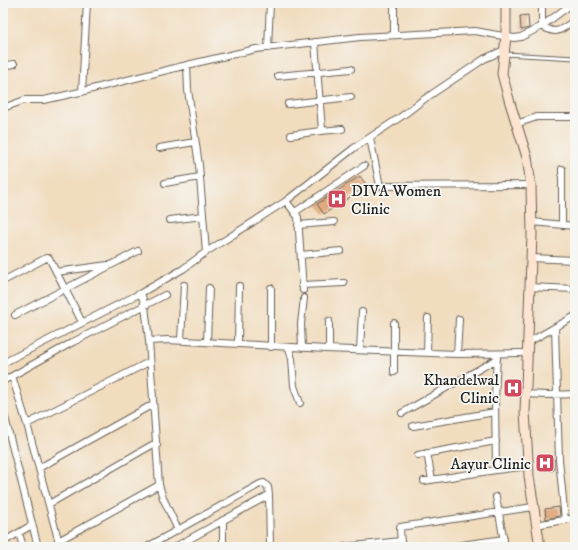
<svg xmlns="http://www.w3.org/2000/svg" width="578" height="550" font-family="'IM FELL DW Pica',serif">
  <style>
    .building { fill: #e1a97d }
    .lines { fill: none; stroke-linecap: round; stroke-linejoin: round }
    .lane-casing { stroke: #675f54; stroke-width: 5 }
    .street-casing { stroke: #675f54; stroke-width: 8 }
    .secondary-casing { stroke: #675f54; stroke-width: 11 }
    .lane { stroke: #fff; stroke-width: 3 }
    .street { stroke: #fff; stroke-width: 6 }
    .secondary { stroke: #fde4d0; stroke-width: 9 }
    .labels { text-anchor: middle; stroke-width: 3.5; stroke-linejoin: round; paint-order: stroke }
    .poi-label { font-size: 16px; fill: #1c1c1c; stroke: #f6f6f2; text-anchor: end }
  </style>
  <rect width="100%" height="100%" fill="#f6f6f2"/>
  <filter id="ink" filterUnits="userSpaceOnUse"><feTurbulence type="fractalNoise" baseFrequency=".025" numOctaves="2"/><feDisplacementMap in="SourceGraphic" scale="8" xChannelSelector="R" yChannelSelector="G"/><feConvolveMatrix kernelMatrix="1 2 1 2 8 2 1 2 1" color-interpolation-filters="sRGB"/></filter>
  <filter id="wash" filterUnits="userSpaceOnUse"><feTurbulence type="fractalNoise" baseFrequency=".012" numOctaves="4" result="noise"/><feDisplacementMap in="SourceGraphic" scale="16" xChannelSelector="R" yChannelSelector="G"/><feGaussianBlur stdDeviation="0.9" result="paint"/><feColorMatrix in="noise" values="0 0 0 0 0 0 0 0 0 0 0 0 0 0 0 0 0 1.4 0 .05"/><feComposite in="paint" operator="in"/></filter>
  <g filter="url(#wash)">
    <rect width="100%" height="100%" fill="#f1dcbd"/>
    <g id="blocks">
      <path class="building" d="M528,15L529,28L521,30L520,16Z
        M360,176L367,186L324,214L317,204Z
        M505,384L520,385V392H505Z
        M539,459H554V470H539Z
        M559,507L560,516L546,519L545,509Z"/>
    </g>
  </g>
  <g filter="url(#ink)">
    <use href="#blocks" fill-opacity="0" stroke="#675f54" stroke-width="1"/>
    <g class="lines">
      <defs>
        <path id="lane" d="M505,54L575,58"/>
        <path id="street" d="M394,3V35
          M542,26C558,36 561,29 575,20
          M542,26V3
          M268,48L270,3
          M3,66L14,64
          M278,76L351,69
          M82,92L87,3
          M288,104L351,97
          M3,108L25,100H44L80,92L187,65
          M516,124L537,117H575
          M321,131L342,129
          M291,135L321,131L322,130L315,42
          M370,138L380,186L531,185
          M159,148L195,142
          M562,169V225
          M165,183L200,177
          M286,201L298,217L303,290
          M295,212L364,166
          M170,220L203,216
          M532,222L575,226
          M298,225L334,222
          M206,252L199,165L188,90L187,65L256,49L360,37L475,31L514,38L521,37L542,26L573,3
          M301,255L341,251
          M531,258L574,260
          M56,272L108,265
          M3,281L46,258H49L82,322
          M302,285L344,283
          M529,287L575,289
          M141,293L145,306L149,341L159,485L163,498L178,530
          M15,315L138,251
          M555,327L559,459L565,520
          M181,340L184,285
          M149,341L168,340L326,349L457,354L527,353
          M207,342L209,288
          M527,343L575,316
          M238,344L239,286
          M271,347V288
          M289,348L292,359L294,386L300,403
          M302,348L301,324L304,298
          M329,349V321
          M360,350L362,312
          M427,352L428,318
          M457,354L459,319
          M149,362L27,424L58,539L60,540L159,485
          M3,363L141,293L183,269L206,252L286,201L354,148L402,116L423,100L484,59L504,50
          M394,372V323
          M12,376L27,424
          M3,381L73,342L165,295
          M525,394L547,395L575,394
          M3,410L38,547
          M402,413L497,359
          M413,426L495,412
          M427,453L432,480
          M418,455L496,441
          M39,468L148,407L153,406
          M496,470L528,466
          M424,481L496,470L495,399L497,354
          M269,495L270,547
          M496,497L505,547
          M49,504L152,445H157
          M536,525L575,518
          M19,533L23,547
          M3,542L32,525
          M147,547L260,484L264,483L268,487L269,495L175,547
          M223,547V520
          M344,547L401,541
          M401,547L400,527L533,507
          M447,547L504,539"/>
        <path id="secondary" d="M506,3V36L502,74L510,103L527,157L531,185L532,235L525,412L529,476L540,547"/>
      </defs>
      <use href="#lane" class="lane-casing"/>
      <use href="#street" class="street-casing"/>
      <use href="#secondary" class="secondary-casing"/>
      <use href="#lane" class="lane"/>
      <use href="#street" class="street"/>
      <use href="#secondary" class="secondary"/>
    </g>
  </g>
  <defs>
    <symbol id="hospital-square" viewBox="-11 -11 22 22"><rect x="-9" y="-9" width="18" height="18" rx="4" fill="#d1495b" stroke="#f6f6f2"/><path d="M-5-5h3v3.5h4V-5h3V5h-3V1.5h-4V5h-3Z" fill="#fff"/></symbol>
  </defs>
  <g fill-rule="evenodd">
    <use href="#hospital-square" x="326" y="188" width="22" height="22"/>
    <use href="#hospital-square" x="502" y="377" width="22" height="22"/>
    <use href="#hospital-square" x="534" y="452" width="22" height="22"/>
  </g>
  <g class="labels">
    <g class="poi-label">
      <text x="351" y="196" text-anchor="start">DIVA Women<tspan x="351" dy="18">Clinic</tspan></text>
      <text x="499" y="385">Khandelwal<tspan x="499" dy="18">Clinic</tspan></text>
      <text x="531" y="469">Aayur Clinic</text>
    </g>
  </g>
  <rect width="578" height="550" fill="none" stroke="#f6f6f2" stroke-width="16"/>
</svg>
